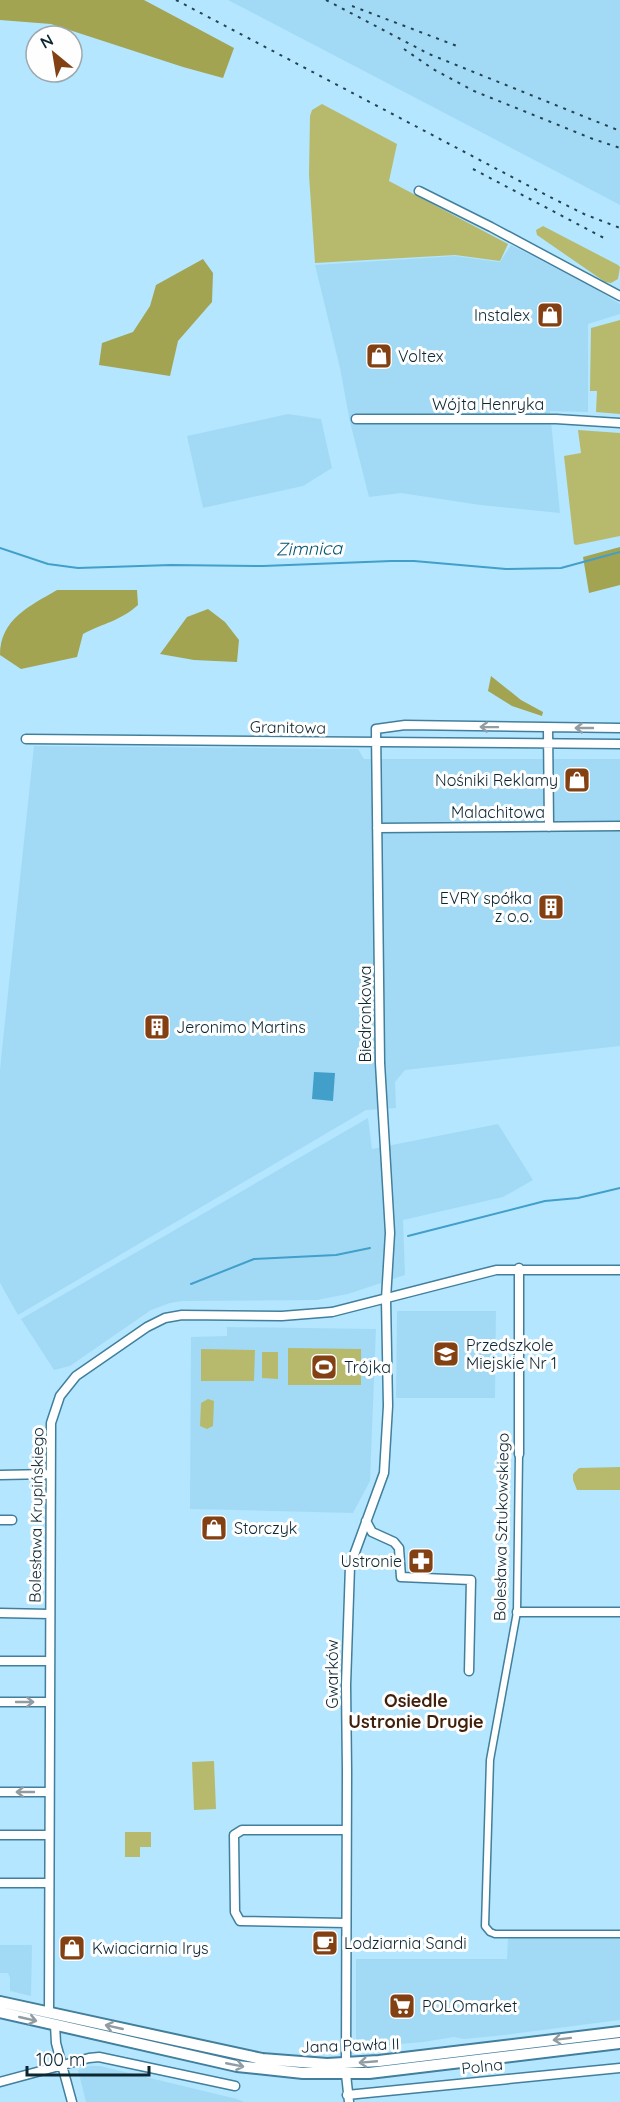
<svg xmlns="http://www.w3.org/2000/svg" width="620" height="2102" font-family="Quicksand,sans-serif">
  <style>
    .built { fill: #a2daf6 }
    .green { fill: #b7ba6c }
    .forest { fill: #a2a451 }
    .water { fill: #419fc9 }
    .lines { fill: none; stroke-linecap: round; stroke-linejoin: round }
    .stream { stroke: #419fc9; stroke-width: 2 }
    .pedestrian-casing { stroke: #417f9c; stroke-width: 9 }
    .minor-casing { stroke: #417f9c; stroke-width: 11 }
    .tertiary-casing { stroke: #417f9c; stroke-width: 14 }
    .pedestrian { stroke: #fff; stroke-width: 6 }
    .minor { stroke: #fff; stroke-width: 8 }
    .tertiary { stroke: #fff; stroke-width: 10 }
    .rail { stroke: #254351; stroke-width: 2; stroke-dasharray: 3 6; stroke-linecap: butt }
    .oneway { stroke: #929da3 }
    .labels { text-anchor: middle; stroke-width: 6; stroke-linejoin: round; paint-order: stroke }
    .poi-label { font-size: 16px; fill: #0c2632; stroke: #fefefe; text-anchor: start }
    .street-label { font-size: 16px; fill: #0c2632; stroke: #fefefe }
    .water-label { font-size: 18px; font-style: italic; fill: #035370; stroke: #fefefe }
    .neighbourhood-label { font-size: 18px; font-weight: bold; fill: #401f0b; stroke: #fefefe }
  </style>
  <rect width="100%" height="100%" fill="#b4e6ff"/>
  <path class="built" d="M228,0H620V205L565,176Z
    M511,245L594,288L620,304V314L588,324V412L550,411L560,513L480,505L401,493L369,497L350,422L340,368L315,265L455,256L500,262Z
    M288,414L321,419L332,468L303,486L203,508L187,436Z
    M34,746L358,749L364,759H620V1046L405,1070L395,1082L396,1108L366,1110L18,1315L0,1283V1069Z
    M368,1118L372,1149L498,1124L533,1180L503,1197L403,1220L405,1275L348,1294L317,1300L182,1301L170,1303L151,1310L70,1366L54,1370L21,1319Z
    M397,1311H496L495,1398H396Z
    M227,1327L376,1329L370,1481L353,1513L190,1509L191,1337L227,1336Z
    M508,1937L620,1938V2020L496,2036L464,2039L454,2037L423,2042L356,2048V1959H507Z
    M0,1945H32L31,1996L10,1991V1978L8,1973H0Z
    M90,2066H100L237,2099L244,2102H86L78,2070Z"/>
  <path class="green" d="M322,104L397,144L389,181L508,244L500,261L455,255L315,263L309,175L310,116L312,110Z
    M543,226L618,265L620,267L618,279L611,283L605,282L537,235L536,230Z
    M620,320V414L596,412L597,391H590L591,328Z
    M578,430L620,433V536L576,545L574,544L564,456L581,453Z
    M288,1348L361,1349V1385H288Z
    M201,1349L255,1350L254,1381H201Z
    M262,1352H278V1379L262,1378Z
    M208,1399L214,1401L213,1426L207,1429L200,1426L201,1403Z
    M620,1467V1490H577L573,1480V1474L579,1468Z
    M214,1761L216,1809L194,1810L192,1762Z
    M125,1832H151V1847H140V1857H125Z"/>
  <path class="forest" d="M0,0H144L234,48L223,78L183,67L51,24L0,20Z
    M203,259L213,273L212,302L178,341L170,376L99,365L102,343L133,332L150,306L156,285Z
    M620,547V585L589,593L583,557Z
    M57,590H137L138,605C120,621 104,623 83,634L77,657L21,669L0,655C0,619 30,606 57,590Z
    M208,609L225,622L239,640L237,662L194,660L160,654L187,617Z
    M491,676L521,700L543,712L542,716L512,706L488,691Z"/>
  <path class="water" d="M314,1072L335,1073L333,1101L312,1099Z"/>
  <g class="lines">
    <path class="stream" d="M0,548L48,564L78,568L171,565L263,566L391,561H414L506,569L561,568L620,552
      M408,1236L545,1201L578,1198L620,1188
      M191,1284L254,1259L336,1255L370,1248"/>
    <defs>
      <path id="pedestrian" d="M519,1454L517,1612L490,1760L485,1926L490,1932L495,1934H620"/>
      <path id="minor" d="M419,191L491,227L620,296
        M356,419H556L620,423
        M548,728L549,827
        M26,739L620,744
        M377,828L620,826
        M519,1454V1268
        M0,1475L50,1474
        M0,1520H12
        M366,1521L372,1532L394,1542L399,1548L401,1577L471,1580L469,1671
        M517,1612H620
        M0,1613L50,1614
        M0,1661H50
        M0,1702H50
        M0,1792H49
        M346,1830H242L234,1835L235,1912L240,1921L346,1923
        M0,1835H49
        M0,1883H49
        M49,2013L51,1423L60,1396L76,1376L147,1327L165,1318L182,1315L282,1316L332,1312L496,1270H620
        M55,2025L56,2043L72,2102
        M346,2063L347,1772L346,1685L350,1566L384,1473L388,1406L386,1299L390,1233L380,1063L376,729L405,725L620,728
        M346,2074L349,2102
        M0,2082L89,2058L99,2057L235,2086
        M347,2095L620,2068"/>
      <path id="tertiary" d="M0,2002L262,2059L327,2064L379,2061L620,2032
        M0,2012L237,2066L303,2073H369L620,2043"/>
    </defs>
    <use href="#pedestrian" class="pedestrian-casing"/>
    <use href="#minor" class="minor-casing"/>
    <use href="#tertiary" class="tertiary-casing"/>
    <use href="#pedestrian" class="pedestrian"/>
    <use href="#minor" class="minor"/>
    <use href="#tertiary" class="tertiary"/>
    <path class="rail" d="M176,0L550,197L584,214L620,228
      M326,0L429,54L620,131
      M352,6L457,46
      M404,49L433,69L474,91L593,139L620,148
      M473,169L604,238"/>
  </g>
  <defs><path id="oneway-shaft" d="M-6 0H5M1.5-3L5.5 0L1.5 3" fill="none" stroke-width="1.6" stroke-linecap="round" stroke-linejoin="round" transform="scale(1.5)"/></defs>
  <g class="oneway">
    <use href="#oneway-shaft" transform="translate(489 727) rotate(-179)"/>
    <use href="#oneway-shaft" transform="translate(584 728) rotate(180)"/>
    <use href="#oneway-shaft" transform="translate(25 1702)"/>
    <use href="#oneway-shaft" transform="translate(25 1792) rotate(180)"/>
    <use href="#oneway-shaft" transform="translate(28 2019) rotate(13)"/>
    <use href="#oneway-shaft" transform="translate(114 2027) rotate(-167)"/>
    <use href="#oneway-shaft" transform="translate(562 2039) rotate(173)"/>
    <use href="#oneway-shaft" transform="translate(368 2062) rotate(175)"/>
    <use href="#oneway-shaft" transform="translate(235 2065) rotate(11)"/>
  </g>
  <defs>
    <symbol id="shop-square" viewBox="-11 -11 22 22"><rect x="-9" y="-9" width="18" height="18" rx="4" fill="#834012" stroke="#fefefe"/><path d="M-5-2.5h2.3a2.7 3.5 0 0 1 5.4 0H5L5.5 6h-11ZM-1.5-2.5h3a1.5 2.3 0 0 0-3 0Z" fill="#fff"/></symbol>
    <symbol id="building-square" viewBox="-11 -11 22 22"><rect x="-9" y="-9" width="18" height="18" rx="4" fill="#834012" stroke="#fefefe"/><path d="M-4-6H4V6H1V3H-1V6H-4ZM-2.5-4.3h1.7v1.8h-1.7ZM.8-4.3h1.7v1.8H.8ZM-2.5-1h1.7V.8h-1.7ZM.8-1h1.7V.8H.8Z" fill="#fff"/></symbol>
    <symbol id="school-square" viewBox="-11 -11 22 22"><rect x="-9" y="-9" width="18" height="18" rx="4" fill="#834012" stroke="#fefefe"/><path d="M0-5L7-2L0 1L-7-2ZM-4 1L0 2.5L4 1V4Q0 6-4 4Z" fill="#fff"/></symbol>
    <symbol id="stadium-square" viewBox="-11 -11 22 22"><rect x="-9" y="-9" width="18" height="18" rx="4" fill="#834012" stroke="#fefefe"/><path d="M0-5a6.5 5 0 1 0 0 10a6.5 5 0 1 0 0-10ZM-3.5-1.8h7v3.6h-7Z" fill="#fff"/></symbol>
    <symbol id="pharmacy-square" viewBox="-11 -11 22 22"><rect x="-9" y="-9" width="18" height="18" rx="4" fill="#834012" stroke="#fefefe"/><path d="M-2-6h4v4h4v4h-4v4h-4v-4h-4v-4h4Z" fill="#fff"/></symbol>
    <symbol id="cafe-square" viewBox="-11 -11 22 22"><rect x="-9" y="-9" width="18" height="18" rx="4" fill="#834012" stroke="#fefefe"/><path d="M-5.5-4.5H6V0H3Q3 3.5 0 3.5H-2.5Q-5.5 3.5-5.5 0ZM3-3.2v2h1.7v-2ZM-6 4.5H4V6H-6Z" fill="#fff"/></symbol>
    <symbol id="supermarket-square" viewBox="-11 -11 22 22"><rect x="-9" y="-9" width="18" height="18" rx="4" fill="#834012" stroke="#fefefe"/><path d="M-6-5.5h2.5l.6 2H6L4.5 2H-2.5L-4.4-4H-6ZM-1.5 3.2a1.3 1.3 0 1 0 .1 0ZM3 3.2a1.3 1.3 0 1 0 .1 0Z" fill="#fff"/></symbol>
  </defs>
  <g fill-rule="evenodd">
    <use href="#shop-square" x="535" y="300" width="30" height="30"/>
    <use href="#shop-square" x="364" y="341" width="30" height="30"/>
    <use href="#shop-square" x="562" y="765" width="30" height="30"/>
    <use href="#building-square" x="536" y="892" width="30" height="30"/>
    <use href="#building-square" x="142" y="1012" width="30" height="30"/>
    <use href="#school-square" x="431" y="1339" width="30" height="30"/>
    <use href="#stadium-square" x="309" y="1352" width="30" height="30"/>
    <use href="#shop-square" x="199" y="1513" width="30" height="30"/>
    <use href="#pharmacy-square" x="406" y="1546" width="30" height="30"/>
    <use href="#cafe-square" x="310" y="1928" width="30" height="30"/>
    <use href="#shop-square" x="57" y="1933" width="30" height="30"/>
    <use href="#supermarket-square" x="387" y="1991" width="30" height="30"/>
  </g>
  <g class="labels">
    <g class="poi-label">
      <text x="530" y="321" text-anchor="end">Instalex</text>
      <text x="398" y="362">Voltex</text>
      <text x="558" y="786" text-anchor="end">Nośniki Reklamy</text>
      <text x="532" y="904" text-anchor="end">EVRY spółka<tspan x="532" dy="18">z o.o.</tspan></text>
      <text x="176" y="1033">Jeronimo Martins</text>
      <text x="466" y="1351">Przedszkole<tspan x="466" dy="18">Miejskie Nr 1</tspan></text>
      <text x="344" y="1373">Trójka</text>
      <text x="234" y="1534">Storczyk</text>
      <text x="402" y="1567" text-anchor="end">Ustronie</text>
      <text x="344" y="1949">Lodziarnia Sandi</text>
      <text x="92" y="1954">Kwiaciarnia Irys</text>
      <text x="422" y="2012">POLOmarket</text>
    </g>
    <g class="street-label">
      <text x="488" y="410">Wójta Henryka</text>
      <text transform="translate(288 727) rotate(1)" y="6">Granitowa</text>
      <text x="498" y="818">Malachitowa</text>
      <text transform="translate(365 1014) rotate(-90)" y="6">Biedronkowa</text>
      <text transform="translate(36 1515) rotate(-89)" y="6">Bolesława Krupińskiego</text>
      <text transform="translate(501 1527) rotate(-89)" y="6">Bolesława Sztukowskiego</text>
      <text transform="translate(332 1674) rotate(-90)" y="6">Gwarków</text>
      <text transform="translate(350 2045) rotate(-2)" y="6">Jana Pawła II</text>
      <text transform="translate(482 2066) rotate(-6)" y="6">Polna</text>
    </g>
    <g class="water-label">
      <text transform="translate(309 549) rotate(-1)" y="6">Zimnica</text>
    </g>
    <g class="neighbourhood-label">
      <text x="416" y="1707">Osiedle<tspan x="416" dy="21">Ustronie Drugie</tspan></text>
    </g>
  </g>
  <g transform="translate(54 54) rotate(330)"><circle r="28" fill="#fefefe" stroke="#9da8ac" stroke-width="1.5"/>
  <path d="M0-4.5L10 22L0 15L-10 22Z" fill="#834012"/>
  <text y="-9" font-size="16" font-weight="bold" text-anchor="middle" fill="#0c2632">N</text>
  </g>
  <path d="M27 2066v9h122v-9" fill="none" stroke="#0c2632" stroke-width="3"/>
  <text x="36" y="2066" font-size="18" fill="#0c2632" stroke="#fefefe" stroke-width="4.5" paint-order="stroke">100 m</text>
</svg>
